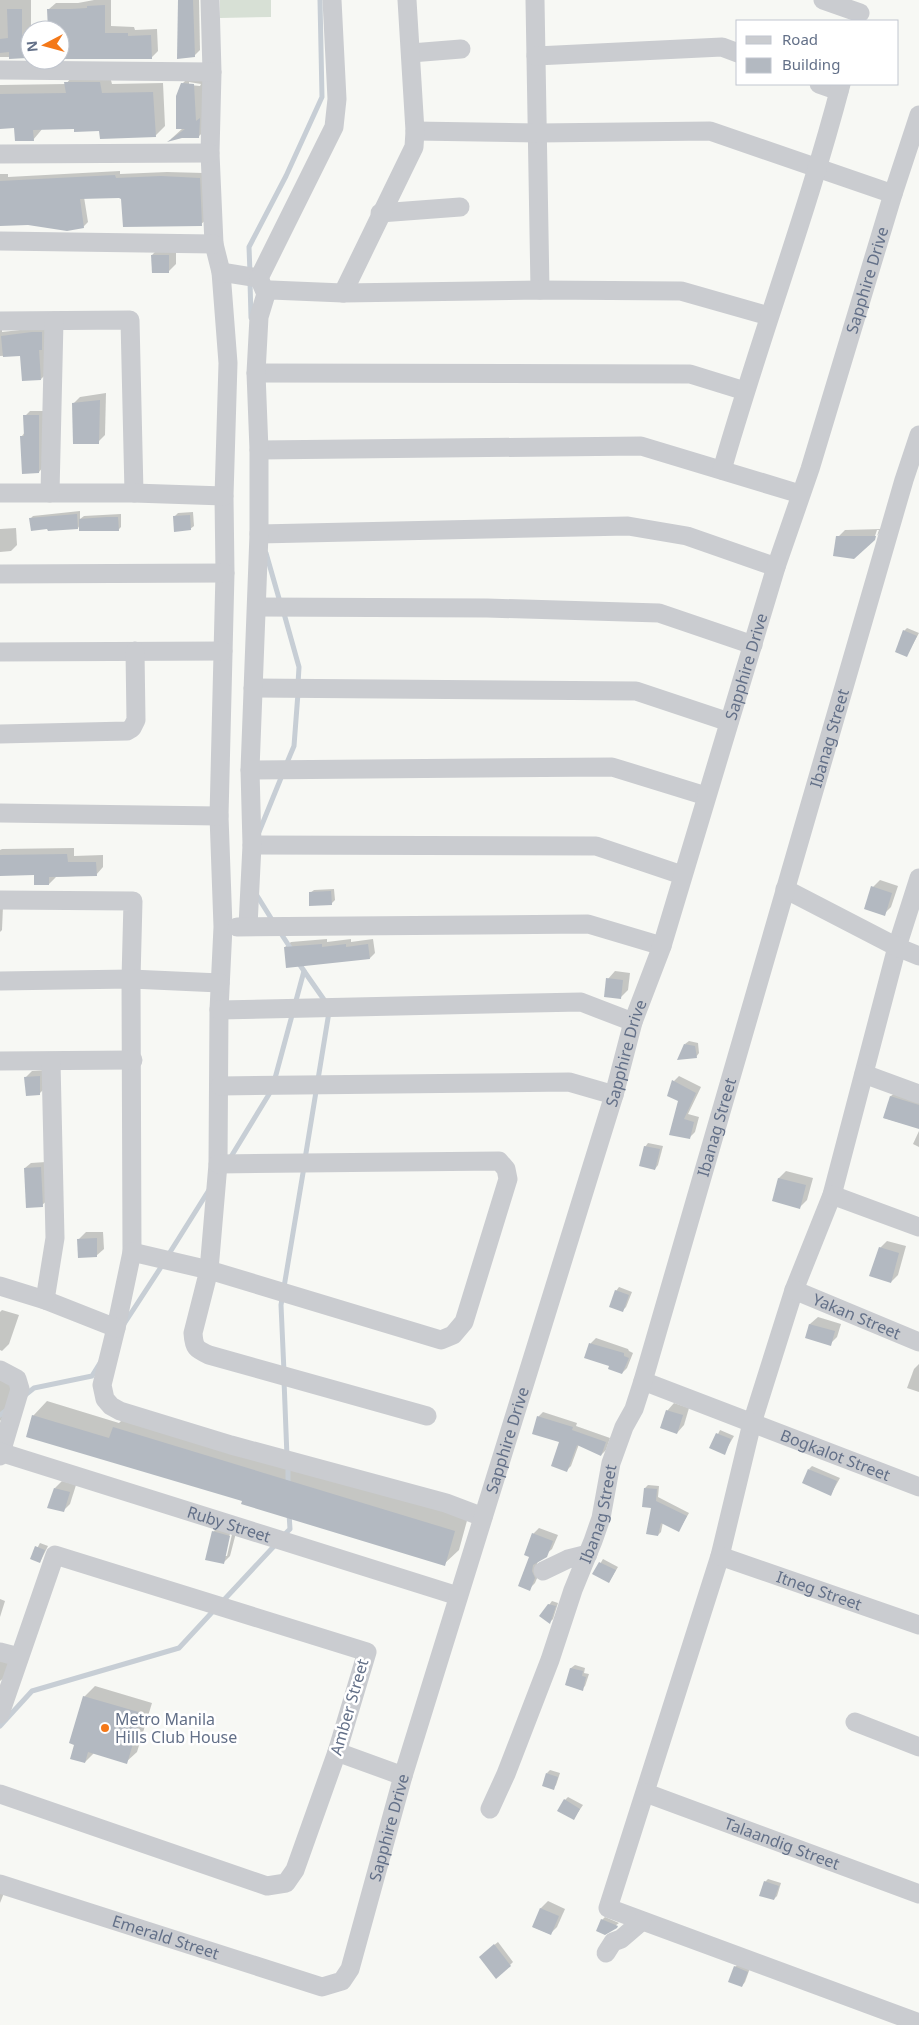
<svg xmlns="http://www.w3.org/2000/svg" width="919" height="2025" font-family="'Noto Sans',sans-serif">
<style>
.green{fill:#d7e0d5}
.shadow{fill:#0003;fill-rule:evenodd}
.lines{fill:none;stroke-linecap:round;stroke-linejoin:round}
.stream{stroke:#c7ced5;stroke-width:5}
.building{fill:#b3b9c1}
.minor{stroke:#caccd0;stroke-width:19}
.poi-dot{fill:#f47818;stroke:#fff;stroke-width:2}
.labels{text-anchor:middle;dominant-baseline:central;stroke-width:5;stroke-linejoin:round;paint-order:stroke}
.street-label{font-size:16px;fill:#637088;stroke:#fff}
.poi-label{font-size:16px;fill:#637088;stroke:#fff;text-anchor:start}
</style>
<rect width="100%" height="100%" fill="#f7f8f4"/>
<!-- green -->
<path class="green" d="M220 0H271V17L220 18Z"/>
<!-- shadow -->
<g class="shadow">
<path d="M0 0H31V26H34L35 30H30V53L26 57H0Z"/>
<path d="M94 0H111V26L134 27 135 30 157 29 158 51 151 58H60V30H51L49 9 56 3H78Z"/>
<path d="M179 0H199L200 50 194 56Z"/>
<path d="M195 71 207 72 212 124 199 136 171 139 183 128 182 84ZM189 82 201 84 200 86 189 85Z"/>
<path d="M75 73H109L112 84 163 83 165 126 155 136 76 127 43 128 33 140 16 127H0V85L66 84Z"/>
<path d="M120 171V174L167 172 204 173 206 220 201 224 120 197H84L88 222 83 227 28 224 0 225V174H8V177Z"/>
<path d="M159 248 176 249V264L169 271 152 255Z"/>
<path d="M47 327V344L44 347 46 374 41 379 21 355 0 356V329H2V332Z"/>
<path d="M106 393 105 435 98 442 73 404 80 397Z"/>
<path d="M30 411H44L43 467 39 472 22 436 25 432V416Z"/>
<path d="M80 511V519L84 516 121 514V527L118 530 80 525 78 528 30 519 33 516Z"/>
<path d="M193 512 194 526 190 529 174 517 178 513Z"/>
<path d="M16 528 17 545 11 551 0 552V529Z"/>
<path d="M882 529 877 536 879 530H877L874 539 838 537 845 530Z"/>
<path d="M907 628 919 633 907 655 904 631Z"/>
<path d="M74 848V856L103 855V867L96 875 56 877 49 884 35 874H0V850L2 849Z"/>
<path d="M880 880 898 886 891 907 884 914 873 887Z"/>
<path d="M334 889 335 900 331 904 310 893 314 890Z"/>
<path d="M0 906H3L2 930 0 932Z"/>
<path d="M327 939V942L351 939V942L373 939 375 953 370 958 285 947 291 942Z"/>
<path d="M615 971 630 973 628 990 621 997 608 979Z"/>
<path d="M689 1041 698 1043 699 1053 696 1057 685 1044Z"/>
<path d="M47 1070V1086L40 1093 25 1078 32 1071Z"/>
<path d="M679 1076 701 1087 688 1114 699 1117 695 1132 689 1138 670 1134 680 1100 674 1081Z"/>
<path d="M897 1091 919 1099V1128L884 1118 891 1096Z"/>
<path d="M919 1131V1147L913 1144Z"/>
<path d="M648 1143 663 1146 658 1165 655 1169 645 1147Z"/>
<path d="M46 1162 48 1200 42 1205 25 1168 31 1163Z"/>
<path d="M786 1171 813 1178 807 1200 800 1207 773 1200 779 1178Z"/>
<path d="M86 1232H103L104 1249 96 1256 79 1239Z"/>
<path d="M887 1241 906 1246 898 1275 891 1282 880 1248Z"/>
<path d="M619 1287 632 1292 626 1307 623 1310 616 1291Z"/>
<path d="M2 1310 19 1315 9 1344 2 1351 0 1350V1312Z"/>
<path d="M818 1317 841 1324 837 1337 830 1344 807 1337 810 1324Z"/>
<path d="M596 1338 628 1349 629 1351 633 1353 627 1368 622 1373 611 1365 586 1357 591 1343Z"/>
<path d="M919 1364V1392L907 1388 914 1369Z"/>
<path d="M0 1380 13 1386 4 1416 0 1421Z"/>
<path d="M47 1401 119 1423 128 1414 468 1517 459 1550 444 1564 243 1500 33 1416Z"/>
<path d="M674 1403 689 1408 684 1425 677 1433 667 1411Z"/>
<path d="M543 1412 577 1423 576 1426 610 1438 606 1450 601 1455 579 1444 571 1466 567 1470 561 1441 538 1417Z"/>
<path d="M720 1430 734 1436 724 1453 711 1448Z"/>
<path d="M812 1466 840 1478 831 1494 809 1469Z"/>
<path d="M62 1481 76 1485 70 1504 63 1511 55 1488Z"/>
<path d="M648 1485 659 1486 658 1497 689 1513 679 1530 663 1522 661 1532 658 1535 653 1507 645 1488Z"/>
<path d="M220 1525 237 1529 230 1556 223 1563 213 1532ZM231 1530H233L227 1556H224Z"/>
<path d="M539 1528 558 1535 552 1549 538 1561 537 1564 540 1571 535 1583 529 1589 533 1534Z"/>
<path d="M40 1543 48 1546 40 1562 32 1558Z"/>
<path d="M603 1559 618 1567 609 1582 594 1574Z"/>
<path d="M0 1599 5 1601 0 1617Z"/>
<path d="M552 1601 558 1603 553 1619 550 1622 549 1605Z"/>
<path d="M0 1654 11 1658 5 1677 0 1681Z"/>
<path d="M575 1665 585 1668 584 1673 589 1674 585 1686 582 1689 566 1685 571 1668Z"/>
<path d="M95 1686 152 1703 137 1752 126 1762 94 1753 85 1762 84 1697Z"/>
<path d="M550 1770 560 1773 556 1785 553 1788 547 1773Z"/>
<path d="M568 1797 583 1805 574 1818 565 1800Z"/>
<path d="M768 1879 781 1883 777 1896 774 1899 765 1882Z"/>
<path d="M0 1884 6 1888 0 1903Z"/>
<path d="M548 1901 565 1909 557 1927 550 1934 533 1927 541 1908Z"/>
<path d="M605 1917 619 1923 605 1933 602 1920Z"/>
<path d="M498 1942 513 1962 510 1965 483 1954Z"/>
<path d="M738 1964 750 1968 745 1982 742 1986 735 1967Z"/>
</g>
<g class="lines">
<!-- stream -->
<g class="stream">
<path d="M250 273 249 247 286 176 322 97 320 0"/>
<path d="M250 281 251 318"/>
<path d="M266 553 280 602"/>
<path d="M283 610 299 667 298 684"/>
<path d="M286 765 294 746 298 693"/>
<path d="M259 832 283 773"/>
<path d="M256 894 274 923"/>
<path d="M280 932 293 952"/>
<path d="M304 971 327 1004"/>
<path d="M274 1082 304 971 298 962"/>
<path d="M305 1159 329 1012"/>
<path d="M229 1160 271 1091"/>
<path d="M167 1257 209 1190"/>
<path d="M124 1324 163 1264"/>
<path d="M284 1372 281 1305 304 1167"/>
<path d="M284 1380 287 1457"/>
<path d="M24 1396 34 1388 92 1376 100 1363"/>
<path d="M0 1415 8 1409"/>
<path d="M288 1465V1487"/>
<path d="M283 1536 290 1529 289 1513"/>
<path d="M222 1602 277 1543"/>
<path d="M0 1726 32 1691 179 1648 216 1608"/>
</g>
</g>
<!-- building -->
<g class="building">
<path d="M178 0H193L195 57 177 59Z"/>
<path d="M105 5V33H128V36L151 35 152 59H60V29L48 30 47 9H71L87 8V6Z"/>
<path d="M7 9H22V35H25L27 58 9 59V52L0 53V39L8 38Z"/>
<path d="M64 82H100L102 93 153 92 156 137 100 139 99 131 74 132V129L33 130 34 141H15L14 128 0 129V94L66 93Z"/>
<path d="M181 83 194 84 196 121 200 118 199 138H182L167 142 185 129H176V96Z"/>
<path d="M115 175 116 178 161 176 200 178 202 226 123 227 121 199 119 198 80 199 84 228 67 231 28 225 0 226V181Z"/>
<path d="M151 255H169V273H152Z"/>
<path d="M32 332H42V350H39L41 380 22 381 20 356 3 357 1 336Z"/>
<path d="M100 400 99 444H73L72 403Z"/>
<path d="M23 415H39V473L22 474 20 436H24Z"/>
<path d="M77 514 78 529 48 531 47 529 31 531 29 518Z"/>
<path d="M190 515 191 530 174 532 173 516Z"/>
<path d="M107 517H118L119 531H79V519Z"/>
<path d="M836 536H876L875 540 854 559 833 556Z"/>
<path d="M903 630 917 636 907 657 895 652Z"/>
<path d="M67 854 68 862H96L97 876 49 877V885H34V875L0 876V855Z"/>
<path d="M871 886 892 893 885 916 864 909Z"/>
<path d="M331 891 332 905 309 906V892Z"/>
<path d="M322 944V947L346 944V947L368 944 370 959 286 968 284 947Z"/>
<path d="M606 978 623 980 621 999 604 997Z"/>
<path d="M684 1044 695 1046 697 1058 677 1060Z"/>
<path d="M40 1076V1095L26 1096 24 1077Z"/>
<path d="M672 1080 696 1093 684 1119 694 1122 690 1139 669 1135 678 1101 667 1096Z"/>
<path d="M890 1096 919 1105V1129L883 1118Z"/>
<path d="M644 1146 660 1149 655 1170 639 1166Z"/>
<path d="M41 1167 43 1207 26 1208 24 1168Z"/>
<path d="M778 1178 806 1185 800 1209 772 1201Z"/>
<path d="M97 1238V1257L78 1258 77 1239Z"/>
<path d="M879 1247 899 1253 891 1283 869 1276Z"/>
<path d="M615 1290 629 1295 623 1312 609 1307Z"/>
<path d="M809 1324 835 1331 831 1346 805 1338Z"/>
<path d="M589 1343 624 1353V1356L629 1358 622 1374 608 1369 609 1366 584 1358Z"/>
<path d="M666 1410 683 1415 677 1434 660 1428Z"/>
<path d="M32 1415 109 1438 113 1427 455 1531 445 1566 241 1504 242 1501 26 1437Z"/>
<path d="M537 1416 573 1427 572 1430 606 1442 601 1456 577 1445 567 1472 551 1466 559 1442 532 1434Z"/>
<path d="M716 1433 731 1439 725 1455 709 1448Z"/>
<path d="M808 1469 837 1481 831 1496 802 1483Z"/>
<path d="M54 1488 70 1492 64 1512 47 1508Z"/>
<path d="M644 1488 657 1489 656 1501 687 1516 679 1532 661 1523 658 1536 646 1534 651 1508 642 1507Z"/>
<path d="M212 1531 230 1536 224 1564 205 1560Z"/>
<path d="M532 1533 553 1541 547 1557 533 1565 532 1571 535 1578 530 1591 518 1586 529 1557 524 1555Z"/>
<path d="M35 1546 45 1550 40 1563 30 1559Z"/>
<path d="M599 1562 616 1570 609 1583 592 1574Z"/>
<path d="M548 1604 556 1606 550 1624 539 1616Z"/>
<path d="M570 1668 583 1671 582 1676 586 1677 583 1691 565 1685Z"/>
<path d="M83 1696 142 1713 127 1764 88 1752 85 1763 70 1759 74 1745 69 1743Z"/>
<path d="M546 1773 558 1777 554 1790 542 1786Z"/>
<path d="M564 1799 580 1809 574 1820 557 1811Z"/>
<path d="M764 1881 779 1886 774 1900 759 1896Z"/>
<path d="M540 1908 559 1916 551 1935 532 1927Z"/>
<path d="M601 1919 618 1926 617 1928 605 1935 596 1931Z"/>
<path d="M494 1944 511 1966 496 1979 479 1957Z"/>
<path d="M734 1966 748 1972 742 1987 728 1982Z"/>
</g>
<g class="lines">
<!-- minor -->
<g class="minor">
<path d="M210 0 212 72 210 153 214 244 221 272 228 363 224 496 225 573 219 816 223 927 219 1010 218 1164 209 1270 193 1333C194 1348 196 1349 209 1355L427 1416"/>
<path d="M535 0 540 290"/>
<path d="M823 0 860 13"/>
<path d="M411 53 461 49"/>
<path d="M536 56 722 47 738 53"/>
<path d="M0 70 212 72"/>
<path d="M819 84 839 91"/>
<path d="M415 131 538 133 710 131 893 194"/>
<path d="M0 154 210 153"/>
<path d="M380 213 460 207"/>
<path d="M0 241 214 244"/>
<path d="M221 272 259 278 334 127 337 99 332 0"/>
<path d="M343 293 414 147 415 131 407 0"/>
<path d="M266 294 271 290 343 293 540 290 681 291 769 316"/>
<path d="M0 321 130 320 134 493"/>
<path d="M256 373 690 374 745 391"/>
<path d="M259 450 641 446 800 494"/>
<path d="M722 470C759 340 807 214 841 84"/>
<path d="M0 493H134L224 496"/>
<path d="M50 493 54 321"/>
<path d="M259 534 628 526 687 536 776 567"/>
<path d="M0 574 225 573"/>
<path d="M257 607 487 608 659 613 753 645"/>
<path d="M0 652 223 651"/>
<path d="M253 688 636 691 729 722"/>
<path d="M0 734 127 731 132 728 136 720 135 651"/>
<path d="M250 770 612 767 706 796"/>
<path d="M0 813 219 816"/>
<path d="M252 845 596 846 682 875"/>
<path d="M919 878 897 947 832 1195 794 1290 752 1423 720 1556 608 1908 919 2023"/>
<path d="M785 889 897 947 919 956"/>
<path d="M0 900 133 901 131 979 132 1252 116 1328 102 1385 105 1399 111 1406 120 1411 231 1445 446 1503 483 1517"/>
<path d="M248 926 252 845 250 770 259 534V450L256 373 259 317 266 294 259 278"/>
<path d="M237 927 588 924 662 946"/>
<path d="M0 981 131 979 220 983"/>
<path d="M219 1010 581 1002 633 1022"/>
<path d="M0 1061 133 1060"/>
<path d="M864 1074 919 1094"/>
<path d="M220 1086 569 1082 614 1095"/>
<path d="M832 1195 919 1227"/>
<path d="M132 1252 209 1270 441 1340 453 1335 464 1322 508 1179 506 1169 499 1161 218 1164"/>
<path d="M0 1286 45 1300 116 1328"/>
<path id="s1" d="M794 1290 919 1342"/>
<path d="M45 1300 55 1238 51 1062"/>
<path d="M0 1370 17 1379 20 1389 0 1456"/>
<path id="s2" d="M643 1381 919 1487"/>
<path id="s3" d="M0 1452 458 1596"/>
<path id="s4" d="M720 1556 919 1625"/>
<path d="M543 1571 568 1559 588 1554"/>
<path d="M0 1652 19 1657"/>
<path d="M0 1714 55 1555 367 1652 337 1752 295 1870 286 1883 267 1886 0 1794"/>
<path d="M855 1722 919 1747"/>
<path d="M337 1752 403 1776"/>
<path id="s5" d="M646 1793 919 1894"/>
<path id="s6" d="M490 1809 506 1774 550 1660 573 1590 593 1541 601 1518 611 1463 624 1427 634 1409 643 1381 904 480 919 435"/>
<path id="s7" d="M0 1884 322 1987 342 1981 350 1969 403 1776 614 1095 633 1022 662 946 776 567 810 469 893 194 919 115"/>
<path d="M606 1953 613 1942 621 1939 642 1921"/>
</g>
</g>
<!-- markers -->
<circle class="poi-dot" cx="105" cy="1728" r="5"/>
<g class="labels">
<!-- street labels -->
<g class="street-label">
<text stroke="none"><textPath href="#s7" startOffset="2140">Sapphire Drive</textPath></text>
<text stroke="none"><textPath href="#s7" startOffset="1735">Sapphire Drive</textPath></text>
<text stroke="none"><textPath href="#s6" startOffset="1125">Ibanag Street</textPath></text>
<text stroke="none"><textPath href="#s7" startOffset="1330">Sapphire Drive</textPath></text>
<text stroke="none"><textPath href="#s6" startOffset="720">Ibanag Street</textPath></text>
<text stroke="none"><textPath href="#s1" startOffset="68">Yakan Street</textPath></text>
<text stroke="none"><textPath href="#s7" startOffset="925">Sapphire Drive</textPath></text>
<text stroke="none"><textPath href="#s2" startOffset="206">Bogkalot Street</textPath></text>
<text stroke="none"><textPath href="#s6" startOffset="315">Ibanag Street</textPath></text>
<text stroke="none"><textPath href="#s3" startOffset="240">Ruby Street</textPath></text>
<text stroke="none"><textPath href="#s4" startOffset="105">Itneg Street</textPath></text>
<text transform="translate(349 1707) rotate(-74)">Amber Street</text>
<text stroke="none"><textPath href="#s7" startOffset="520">Sapphire Drive</textPath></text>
<text stroke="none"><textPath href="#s5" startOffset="145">Talaandig Street</textPath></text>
<text stroke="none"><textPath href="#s7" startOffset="174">Emerald Street</textPath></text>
</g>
<!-- poi labels -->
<g class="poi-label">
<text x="115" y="1719">Metro Manila<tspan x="115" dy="18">Hills Club House</tspan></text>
</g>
</g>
<!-- legend -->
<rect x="736" y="20" width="162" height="65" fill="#ffffff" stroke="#c1c6cf"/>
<rect x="746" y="36" width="25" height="8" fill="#caccd0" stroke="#c1c6cf"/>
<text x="782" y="45" font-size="15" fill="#637088">Road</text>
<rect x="746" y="58" width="25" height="15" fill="#b3b9c1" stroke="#c1c6cf"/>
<text x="782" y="70" font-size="15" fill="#637088">Building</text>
<!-- north arrow -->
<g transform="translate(45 45) rotate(264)"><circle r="24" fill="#ffffff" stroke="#c1c6cf"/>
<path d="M0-4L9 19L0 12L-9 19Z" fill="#f47818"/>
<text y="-8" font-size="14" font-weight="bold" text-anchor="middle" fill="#637088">N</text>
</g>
</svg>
